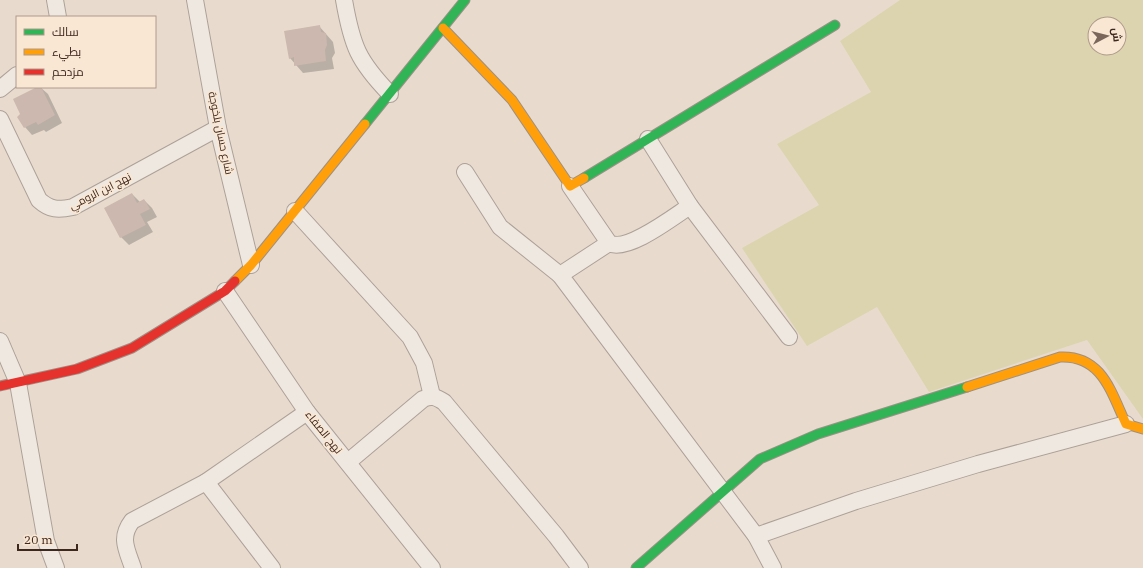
<svg xmlns="http://www.w3.org/2000/svg" width="1143" height="568" font-family="'IBM Plex Serif',Cairo,serif">
<style>
.green{fill:#dcd4af;fill-rule:evenodd}
.shadow{fill:#0003}
.building{fill:#ccb8ae}
.lines{fill:none;stroke-linecap:round;stroke-linejoin:round}
.street-casing{stroke:#ada197;stroke-width:18}
.fast-casing{stroke:#9d9087;stroke-width:11}
.slow-casing{stroke:#9d9087;stroke-width:11}
.jam-casing{stroke:#9d9087;stroke-width:11}
.street{stroke:#efe8e1;stroke-width:16}
.fast{stroke:#30b455;stroke-width:9}
.slow{stroke:#ff9f0a;stroke-width:9}
.jam{stroke:#e5322d;stroke-width:9}
.labels{text-anchor:middle;dominant-baseline:central;stroke-width:3.5;stroke-linejoin:round;paint-order:stroke}
.street-label{font-size:11px;fill:#3e271d;stroke:#f9e7d4}
</style>
<rect width="100%" height="100%" fill="#e8dbce"/>
<!-- green -->
<path class="green" d="M900 0H1143V419L1087 340 929 392 877 307 807 346 742 248 819 205 777 144 871 92 840 41ZM1095 24H1119V48H1095Z"/>
<!-- shadow -->
<g class="shadow">
<path d="M319 26 333 42 335 53 332 58 334 69 303 73 290 58Z"/>
<path d="M40 87 48 94 62 123 46 132 44 130 32 135 25 127Z"/>
<path d="M132 194 140 202 144 200 152 208 157 217 147 222 153 232 129 245 121 237Z"/>
</g>
<!-- building -->
<g class="building">
<path d="M320 25 321 32 326 33 327 45 325 50 326 61 294 66V57L289 59 284 31Z"/>
<path d="M37 87H41L55 115 38 125 36 122 24 128 17 117 20 114 13 99Z"/>
<path d="M132 193 137 203 144 199 150 209 140 214 146 225 120 238 104 208Z"/>
</g>
<g class="lines">
<!-- street casing -->
<g class="street-casing">
<g id="street">
<path d="M55 0 58 17"/>
<path d="M195 0 218 128 251 265"/>
<path d="M344 0C352 46 358 61 390 94"/>
<path d="M0 89 17 75"/>
<path d="M0 119 39 200C50 210 58 210 73 207L218 128"/>
<path d="M648 139 690 206 789 337"/>
<path d="M465 172 500 227 560 275"/>
<path d="M570 186 609 243C627 253 673 217 690 206"/>
<path d="M295 211 410 337 424 363 432 396"/>
<path d="M609 243 560 275 756 536 773 568"/>
<path d="M225 291 307 412 432 568"/>
<path d="M0 341 18 383 46 541 56 568"/>
<path d="M348 462 423 399C432 395 436 397 444 402L556 536 580 568"/>
<path d="M206 482 272 568"/>
<path d="M756 536 856 501 978 464 1126 424"/>
<path d="M133 568C127 550 119 538 132 521L206 482 307 412"/>
</g>
</g>
<!-- fast casing -->
<g class="fast-casing">
<g id="fast">
<path d="M365 124 465 0"/>
<path d="M584 178 835 25"/>
<path d="M636 568 760 459 818 434 967 387"/>
</g>
</g>
<!-- slow casing -->
<g class="slow-casing">
<g id="slow">
<path d="M443 28 512 100 570 186 584 178"/>
<path d="M235 281 251 265 365 124"/>
<path d="M967 387 1060 357C1102 355 1111 392 1126 424L1143 429"/>
</g>
</g>
<!-- jam casing -->
<g class="jam-casing">
<path id="jam" d="M0 386 77 369 132 348 225 291 235 281"/>
</g>
<!-- street -->
<use href="#street" class="street"/>
<!-- fast -->
<use href="#fast" class="fast"/>
<!-- slow -->
<use href="#slow" class="slow"/>
<!-- jam -->
<use href="#jam" class="jam"/>
</g>
<g class="labels">
<!-- street labels -->
<g class="street-label">
<text transform="translate(221 133) rotate(78)">شارع حسان بلخوجة</text>
<text transform="translate(100 191) rotate(-27)">نهج ابن الرومي</text>
<text transform="translate(324 432) rotate(51)">نهج الصفاء</text>
</g>
</g>
<!-- legend -->
<rect x="16" y="16" width="140" height="72" fill="#f9e7d4" stroke="#ae9a8b"/>
<rect x="24" y="29" width="20" height="6" fill="#30b455" stroke="#ae9a8b"/>
<text x="52" y="36" font-size="12" fill="#3e271d">سالك</text>
<rect x="24" y="49" width="20" height="6" fill="#ff9f0a" stroke="#ae9a8b"/>
<text x="52" y="56" font-size="12" fill="#3e271d">بطيء</text>
<rect x="24" y="69" width="20" height="6" fill="#e5322d" stroke="#ae9a8b"/>
<text x="52" y="76" font-size="12" fill="#3e271d">مزدحم</text>
<!-- north arrow -->
<g transform="translate(1107 36) rotate(83)"><circle r="19" fill="#f9e7d4" stroke="#ae9a8b"/>
<path d="M0-3L7 15L0 10L-7 15Z" fill="#7a665b"/>
<text y="-6" font-size="11" font-weight="bold" text-anchor="middle" fill="#3e271d">ش</text>
</g>
<!-- scale -->
<path d="M18 544v6h59v-6" fill="none" stroke="#3e271d" stroke-width="2"/>
<text x="24" y="544" font-size="12" fill="#3e271d" stroke="#f9e7d4" stroke-width="3" paint-order="stroke">20 m</text>
</svg>
